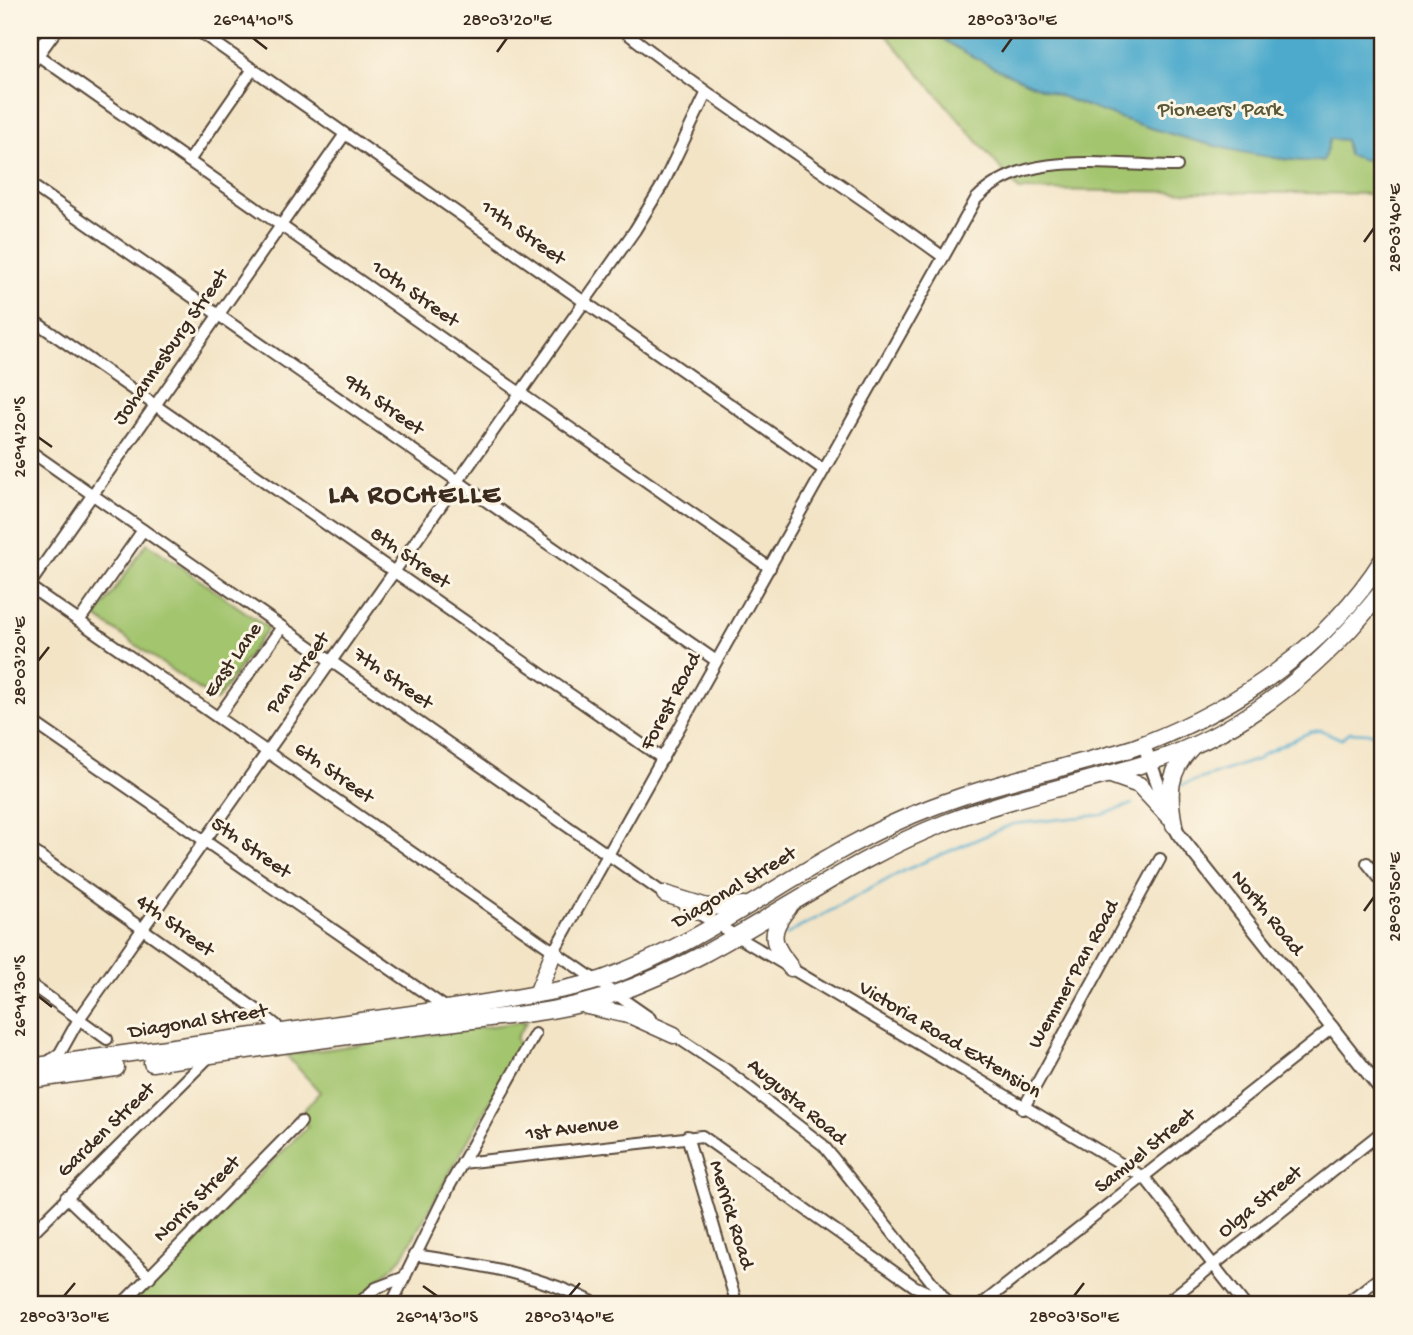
<svg xmlns="http://www.w3.org/2000/svg" width="1413" height="1335" font-family="'Gochi Hand',sans-serif">
<style>
.green{fill:#a3c56e;stroke:#6f7846;stroke-width:2}
.water{fill:#4eaacc;stroke:#446a75;stroke-width:2}
.lines{fill:none;stroke-linecap:round;stroke-linejoin:round}
.stream{stroke:#4eaacc;stroke-width:2.5}
.minor-casing{stroke:#574637;stroke-width:14}
.tertiary-casing{stroke:#574637;stroke-width:16}
.secondary-casing{stroke:#574637;stroke-width:18}
.primary-casing{stroke:#574637;stroke-width:19}
.minor{stroke:#fff;stroke-width:10}
.tertiary{stroke:#fff;stroke-width:12}
.secondary{stroke:#fff;stroke-width:14}
.primary{stroke:#fff;stroke-width:16}
.ticks{fill:none;stroke:#3b2a1e;stroke-width:2.5}
.labels{text-anchor:middle;dominant-baseline:central;stroke-width:6;stroke-linejoin:round;paint-order:stroke}
.park-label{font-size:21px;fill:#5a5836;stroke:#fcf5e5}
.street-label{font-size:21px;fill:#3b2a1e;stroke:#fcf5e5}
.district-label{font-size:28px;font-weight:bold;letter-spacing:2px;fill:#3b2a1e;stroke:#fcf5e5}
.neatline{fill:none;stroke:#3b2a1e;stroke-width:2.5}
.ticks-label{font-size:18px;text-anchor:middle;fill:#3b2a1e}
</style>
<rect width="100%" height="100%" fill="#fcf5e5"/>
<filter id="ink" filterUnits="userSpaceOnUse"><feTurbulence type="fractalNoise" baseFrequency=".0143" numOctaves="2"/><feDisplacementMap in="SourceGraphic" scale="14" xChannelSelector="R" yChannelSelector="G"/><feConvolveMatrix kernelMatrix="1 2 1 2 8 2 1 2 1" color-interpolation-filters="sRGB"/></filter>
<filter id="wash" filterUnits="userSpaceOnUse"><feTurbulence type="fractalNoise" baseFrequency=".00686" numOctaves="4" result="noise"/><feDisplacementMap in="SourceGraphic" scale="28" xChannelSelector="R" yChannelSelector="G"/><feGaussianBlur stdDeviation="1.57" result="paint"/><feColorMatrix in="noise" values="0 0 0 0 0 0 0 0 0 0 0 0 0 0 0 0 0 1.4 0 .05"/><feComposite in="paint" operator="in"/></filter>
<g filter="url(#wash)">
<rect width="100%" height="100%" fill="#f3e4c6"/>
<!-- green -->
<g class="green">
<path d="M882 30H1383V194L1019 190Z"/>
<path d="M147 543 268 628 216 701 96 617Z"/>
<path d="M527 1021 516 1038 520 1048 402 1258 354 1305H131L308 1126 299 1115 320 1092 286 1055Z"/>
</g>
<!-- water -->
<path class="water" d="M930 30H1383V165L1348 155 1345 140 1330 139 1323 161C1234 166 1001 85 930 30Z"/>
<g class="lines">
<!-- stream -->
<g class="stream">
<path d="M1182 785 1259 759 1263 754 1310 732 1321 730 1341 739 1350 732 1383 734"/>
<path d="M786 935 903 871 1013 824 1102 815 1132 804"/>
</g>
</g>
</g>
<g filter="url(#ink)">
<g class="lines">
<!-- minor casing -->
<g class="minor-casing">
<g id="minor">
<path d="M197 30 824 470"/>
<path d="M623 30C726 110 837 179 942 256"/>
<path d="M36 54 770 568"/>
<path d="M189 161 253 69"/>
<path d="M30 184 715 660"/>
<path d="M30 318 663 759"/>
<path d="M30 451 670 898"/>
<path d="M30 584 345 134"/>
<path d="M30 587 650 1018"/>
<path d="M79 621 143 530"/>
<path d="M218 717 282 627"/>
<path d="M30 720 448 1009"/>
<path d="M30 849 257 1010 276 1025 283 1036"/>
<path d="M1367 863 1383 883"/>
<path d="M684 905 1145 1178 1245 1305"/>
<path d="M554 951 976 199C1025 148 1111 166 1177 166"/>
<path d="M30 984 107 1039"/>
<path d="M669 1032 725 1069 823 1145 950 1305"/>
<path d="M48 1062 60 1053 79 1019 635 230 663 184 706 94"/>
<path d="M1023 1109 1160 859"/>
<path d="M687 1136 737 1305"/>
<path d="M462 1163 702 1136 914 1286 947 1301"/>
<path d="M66 1197 150 1277"/>
<path d="M30 1235 211 1055"/>
<path d="M414 1255C479 1264 541 1275 599 1305"/>
<path d="M121 1305 301 1122"/>
<path d="M357 1305 376 1288 405 1277"/>
<path d="M391 1305 450 1185 535 1034"/>
<path d="M981 1305 1333 1027"/>
<path d="M1163 1305 1383 1131"/>
<path d="M1344 1305 1383 1275"/>
</g>
</g>
<!-- tertiary casing -->
<g class="tertiary-casing">
<path id="tertiary" d="M1144 745 1170 818 1180 836 1383 1092"/>
</g>
<!-- secondary casing -->
<g class="secondary-casing">
<path id="secondary" d="M30 63 54 30"/>
</g>
<!-- primary casing -->
<g class="primary-casing">
<g id="primary">
<path d="M1108 774 1139 785 1170 818"/>
<path d="M1174 825C1168 794 1168 772 1191 748"/>
<path d="M665 894 707 907 744 905"/>
<path d="M789 907C767 933 772 944 791 968"/>
<path d="M537 994 554 951"/>
<path d="M587 1006 632 1016 674 1035"/>
<path d="M152 1063C251 1050 349 1035 447 1023 503 1016 561 1013 614 994 732 953 828 868 945 823 1016 795 1093 782 1165 757 1252 726 1327 662 1383 590"/>
<path d="M30 1067C138 1053 246 1036 354 1022 413 1014 472 1006 531 995 555 991 580 987 603 979 721 937 815 851 932 807 981 788 1031 776 1082 762 1103 756 1126 752 1146 743 1240 706 1328 646 1383 559"/>
<path d="M30 1080 116 1068"/>
</g>
</g>
<!-- minor -->
<use href="#minor" class="minor"/>
<!-- tertiary -->
<use href="#tertiary" class="tertiary"/>
<!-- secondary -->
<use href="#secondary" class="secondary"/>
<!-- primary -->
<use href="#primary" class="primary"/>
</g>
</g>
<!-- ticks -->
<path class="ticks" d="M253 38 267 49M497 52 507 38M1002 52 1012 38M1364 242 1374 228M38 437 52 447M38 661 49 647M1364 911 1374 897M38 996 52 1007M423 1286 437 1296M64 1296 75 1283M569 1296 580 1283M1074 1296 1084 1283"/>
<g class="labels">
<!-- park labels -->
<g class="park-label">
<text x="1220" y="111">Pioneers' Park</text>
</g>
<!-- street labels -->
<g class="street-label">
<text transform="translate(522 234) rotate(35)">11th Street</text>
<text transform="translate(414 295) rotate(35)">10th Street</text>
<text transform="translate(172 348) rotate(-55)">Johannesburg Street</text>
<text transform="translate(383 406) rotate(35)">9th Street</text>
<text transform="translate(409 559) rotate(35)">8th Street</text>
<text transform="translate(234 661) rotate(-55)">East Lane</text>
<text transform="translate(299 674) rotate(-55)">Pan Street</text>
<text transform="translate(392 680) rotate(35)">7th Street</text>
<text transform="translate(672 702) rotate(-62)">Forest Road</text>
<text transform="translate(333 774) rotate(35)">6th Street</text>
<text transform="translate(250 849) rotate(35)">5th Street</text>
<text transform="translate(735 889) rotate(-31)">Diagonal Street</text>
<text transform="translate(1266 914) rotate(51)">North Road</text>
<text transform="translate(174 927) rotate(36)">4th Street</text>
<text transform="translate(1075 975) rotate(-61)">Wemmer Pan Road</text>
<text transform="translate(198 1023) rotate(-9)">Diagonal Street</text>
<text transform="translate(949 1041) rotate(31)">Victoria Road Extension</text>
<text transform="translate(796 1103) rotate(40)">Augusta Road</text>
<text transform="translate(572 1130) rotate(-7)">1st Avenue</text>
<text transform="translate(107 1131) rotate(-44)">Garden Street</text>
<text transform="translate(1146 1152) rotate(-39)">Samuel Street</text>
<text transform="translate(198 1200) rotate(-45)">Norris Street</text>
<text transform="translate(1261 1203) rotate(-39)">Olga Street</text>
<text transform="translate(730 1215) rotate(73)">Merrick Road</text>
</g>
<!-- district labels -->
<g class="district-label">
<text x="415" y="496">LA ROCHELLE</text>
</g>
</g>
<!-- margin -->
<rect width="1413" height="1335" fill="none" stroke="#fcf5e5" stroke-width="77"/>
<rect x="38" y="38" width="1336" height="1258" class="neatline"/>
<g class="ticks-label">
<text x="253" y="25">26°14'10"S</text>
<text x="507" y="25">28°03'20"E</text>
<text x="1012" y="25">28°03'30"E</text>
<text transform="translate(1394 228) rotate(-90)" y="6">28°03'40"E</text>
<text transform="translate(19 437) rotate(-90)" y="6">26°14'20"S</text>
<text transform="translate(19 661) rotate(-90)" y="6">28°03'20"E</text>
<text transform="translate(1394 897) rotate(-90)" y="6">28°03'50"E</text>
<text transform="translate(19 996) rotate(-90)" y="6">26°14'30"S</text>
<text x="64" y="1322">28°03'30"E</text>
<text x="437" y="1322">26°14'30"S</text>
<text x="569" y="1322">28°03'40"E</text>
<text x="1074" y="1322">28°03'50"E</text>
</g>
</svg>
